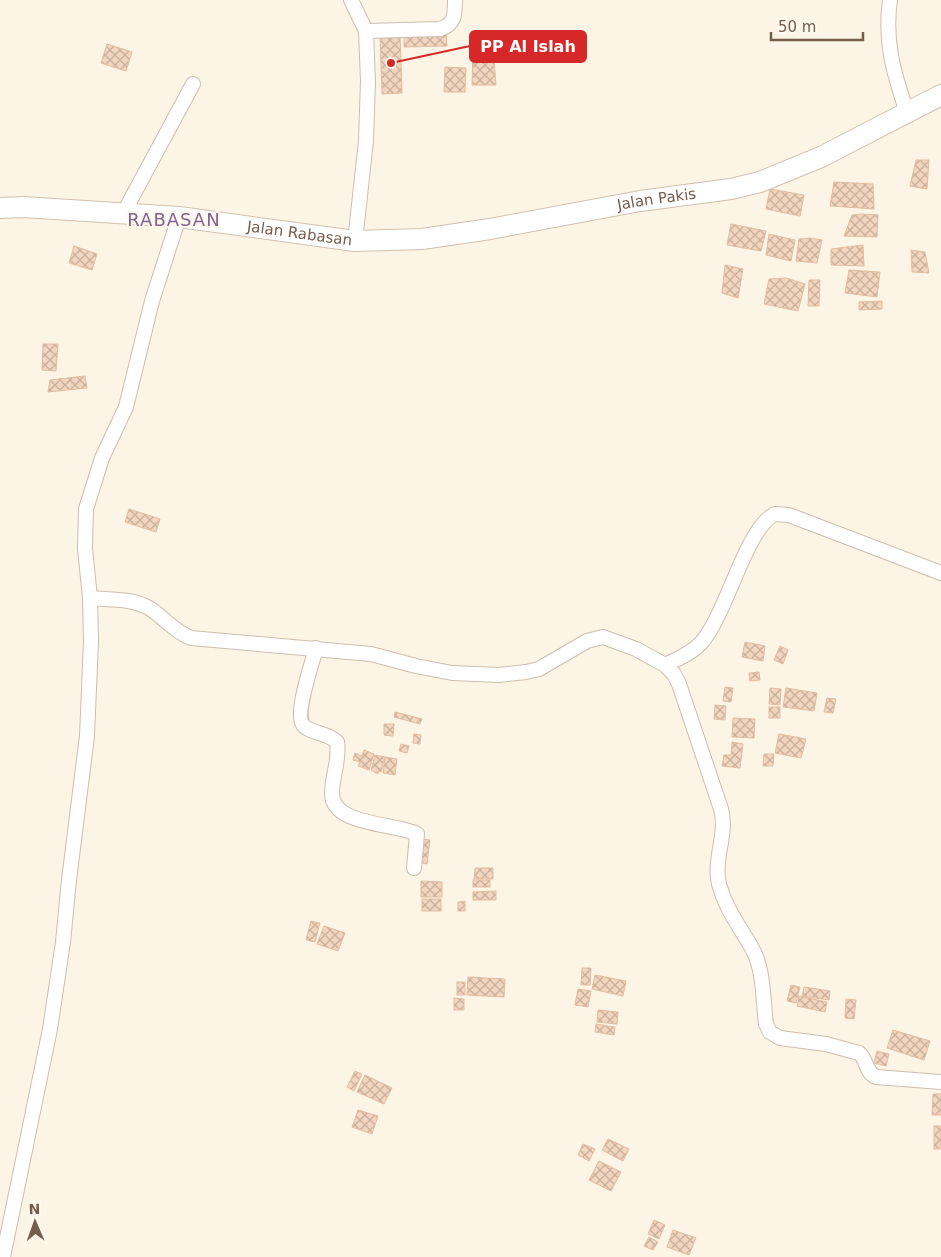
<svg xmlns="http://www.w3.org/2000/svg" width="941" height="1257" font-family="'DejaVu Sans',sans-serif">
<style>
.building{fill:url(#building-cross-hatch);stroke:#e4bc9f}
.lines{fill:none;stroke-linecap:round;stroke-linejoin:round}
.street-casing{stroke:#cebdad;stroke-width:16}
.secondary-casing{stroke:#d3bfad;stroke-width:22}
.street{stroke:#fff;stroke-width:14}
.secondary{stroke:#fff;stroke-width:20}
.labels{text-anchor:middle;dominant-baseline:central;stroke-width:4;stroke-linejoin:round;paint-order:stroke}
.street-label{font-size:15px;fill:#765c4b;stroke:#fff8ed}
.quarter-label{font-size:18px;letter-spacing:1px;fill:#846392;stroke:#fff8ed}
.leader{fill:none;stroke:#d62828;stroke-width:2}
.callout-dot{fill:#d62828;stroke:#fff8ed;stroke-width:2}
.callout{fill:#d62828;stroke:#d62828;stroke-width:2}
.callout-label{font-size:16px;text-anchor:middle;font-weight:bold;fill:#fff}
</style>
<defs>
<pattern id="building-cross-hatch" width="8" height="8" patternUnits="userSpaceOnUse" patternTransform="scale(1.25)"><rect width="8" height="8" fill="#f1d5be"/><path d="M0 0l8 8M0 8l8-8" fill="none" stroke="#c8b09c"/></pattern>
</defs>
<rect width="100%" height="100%" fill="#fcf5e6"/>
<!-- building -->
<g class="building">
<path d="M400 32 402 93 382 94 380 33Z"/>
<path d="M446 32 447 46 404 47V34Z"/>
<path d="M107 44 132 52 126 71 101 63Z"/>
<path d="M473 48H493L496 85H472Z"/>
<path d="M445 67 466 68 465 92H444Z"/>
<path d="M916 160H929L927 189 910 186Z"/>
<path d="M834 182 873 184 874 209 830 206Z"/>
<path d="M770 189 804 195 800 216 766 209Z"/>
<path d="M862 214 878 215 877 237 844 236 852 215Z"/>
<path d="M731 224 766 231 761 251 727 245Z"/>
<path d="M769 234 795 240 791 261 766 255Z"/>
<path d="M810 238 822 240 817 263 796 261 799 239Z"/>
<path d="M863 245 864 266 831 265V249Z"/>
<path d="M74 246 97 254 92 270 69 263Z"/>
<path d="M911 250 925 252 929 273 912 272Z"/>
<path d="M725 265 743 269 738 298 722 293Z"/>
<path d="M849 270 880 272 877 297 845 293Z"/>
<path d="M786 278 805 284 798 311 764 304 769 279Z"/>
<path d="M809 280H820L819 306H808Z"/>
<path d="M882 301V309L859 310V302Z"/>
<path d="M43 344H58L56 371 42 370Z"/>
<path d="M85 376 87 388 48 392 50 380Z"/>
<path d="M129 509 160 519 156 532 125 522Z"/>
<path d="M745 642 765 646 763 661 742 657Z"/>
<path d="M780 646 788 650 783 664 774 660Z"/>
<path d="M759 672 760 680 750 681 749 673Z"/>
<path d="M725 687 733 688 731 702 723 701Z"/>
<path d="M770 688 781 689 780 705 769 704Z"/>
<path d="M786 688 817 693 814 711 783 707Z"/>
<path d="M827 698 836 699 833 713 824 712Z"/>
<path d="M715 705 726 706 725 720 714 719Z"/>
<rect x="769" y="707" width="11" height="11"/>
<path d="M395 712 422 719 420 724 394 717Z"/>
<path d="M733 718 755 719 754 738 732 737Z"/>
<path d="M384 724H394L393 736 384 735Z"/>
<path d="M414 734 421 735 420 744 413 743Z"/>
<path d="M779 734 806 739 801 758 775 753Z"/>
<path d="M732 742 743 744 740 768 722 766 724 755H731Z"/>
<path d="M401 744 409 746 407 753 399 751Z"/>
<path d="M364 750 374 754 369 770 358 766 360 762 353 760 355 753 362 756Z"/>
<path d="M764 754H774L773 766H763Z"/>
<path d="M375 755 385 757 381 772 378 771V774L371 770Z"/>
<path d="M385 757 397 759 395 775 383 773Z"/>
<path d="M422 839 430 840 427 864 418 862Z"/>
<path d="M475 868H493V879H474Z"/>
<rect x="473" y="880" width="17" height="7"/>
<path d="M421 881 442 882V897H421Z"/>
<path d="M496 891V900H473V892Z"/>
<rect x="422" y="899" width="19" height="12"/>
<path d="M465 901V911H458V902Z"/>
<path d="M311 921 320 923 315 942 306 940Z"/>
<path d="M324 926 345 933 338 951 317 944Z"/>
<path d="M582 968H591L590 985H581Z"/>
<path d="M595 975 626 981 623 996 592 989Z"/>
<path d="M468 977 505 979 504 997 467 995Z"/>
<rect x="457" y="982" width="8" height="13"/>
<path d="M791 985 800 987 796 1003 787 1001Z"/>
<path d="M804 987 830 991 829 1000 802 996Z"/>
<path d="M578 989 591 991 588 1007 575 1005Z"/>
<path d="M799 996 827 1002 825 1012 797 1006Z"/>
<path d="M454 998 464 999V1010H454Z"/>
<path d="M846 999 856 1000 854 1019 845 1018Z"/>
<path d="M598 1010 618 1012 617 1024 597 1022Z"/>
<path d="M596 1024 615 1027 614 1035 595 1032Z"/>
<path d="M893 1030 930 1041 924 1060 887 1048Z"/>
<path d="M877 1051 889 1054 886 1066 874 1063Z"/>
<path d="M355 1071 362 1074 354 1091 347 1087Z"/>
<path d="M365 1075 392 1088 384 1104 357 1092Z"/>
<path d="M933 1094H941V1115H932Z"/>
<path d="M358 1110 378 1116 372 1134 352 1127Z"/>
<rect x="934" y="1126" width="7" height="23"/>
<path d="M608 1139 629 1149 623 1161 602 1150Z"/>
<path d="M583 1144 595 1149 589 1161 578 1155Z"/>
<path d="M599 1161 621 1172 611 1191 589 1180Z"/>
<path d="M654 1220 665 1225 659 1239 648 1234Z"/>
<path d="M673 1230 696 1238 689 1255 667 1247Z"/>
<path d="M649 1237 658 1242 653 1250 644 1246Z"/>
</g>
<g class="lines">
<!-- street casing -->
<g class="street-casing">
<g id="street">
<path d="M351 0 366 31 368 81 366 141 355 241"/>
<path d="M890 0C884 43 894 73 907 113"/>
<path d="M366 31 440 29C455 24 455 15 455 0"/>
<path d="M124 212 193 84"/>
<path d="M90 598C109 600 132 598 149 608 164 617 173 631 191 638L371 654 416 666 452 673 499 675 526 672 539 669 587 641 603 637 636 649 665 665 674 674 679 684 721 809C728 834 713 858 719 884 726 911 742 929 754 952 764 973 763 1001 766 1024L770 1032 780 1038 826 1044 859 1053C867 1059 865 1072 876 1077L941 1082"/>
<path d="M316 648C313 661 292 719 305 727 315 734 328 733 337 742 340 758 332 777 332 793 331 826 396 823 417 834L414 868"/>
<path d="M665 665C677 659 691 654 701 643 727 614 746 527 775 514L789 515 941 573"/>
<path d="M3 1257 50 1029 63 942 69 880 87 736 91 641 90 598 85 548 86 509 102 458 126 407 152 301 179 217"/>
</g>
</g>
<!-- secondary casing -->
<g class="secondary-casing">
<g id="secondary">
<path id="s1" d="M0 208 23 207 179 217 355 241 422 239 490 229 640 201 731 189 760 182 821 157 941 95"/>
</g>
</g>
<!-- street -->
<use href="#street" class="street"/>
<!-- secondary -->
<use href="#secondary" class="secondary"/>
</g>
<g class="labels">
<!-- street labels -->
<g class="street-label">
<text stroke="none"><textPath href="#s1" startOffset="662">Jalan Pakis</textPath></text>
<text stroke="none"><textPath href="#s1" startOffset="301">Jalan Rabasan</textPath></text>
</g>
<!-- quarter labels -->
<g class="quarter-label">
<text x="174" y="219">RABASAN</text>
</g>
</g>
<!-- callouts -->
<path class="leader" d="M391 63L470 46"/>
<circle class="callout-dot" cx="391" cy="63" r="5"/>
<rect class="callout" x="470" y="31" width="116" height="31" rx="5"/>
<g class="callout-label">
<text x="528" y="52">PP Al Islah</text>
</g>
<!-- north arrow -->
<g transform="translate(35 1222) rotate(358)" stroke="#fff8ed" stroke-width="4" paint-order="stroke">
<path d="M0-4L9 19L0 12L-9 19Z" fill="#765c4b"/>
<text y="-8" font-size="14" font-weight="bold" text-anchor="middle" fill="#765c4b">N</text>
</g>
<!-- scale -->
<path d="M771 32v8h92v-8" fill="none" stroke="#765c4b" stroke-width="2.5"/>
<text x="778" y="32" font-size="15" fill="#765c4b" stroke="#fff8ed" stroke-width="4" paint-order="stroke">50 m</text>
</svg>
